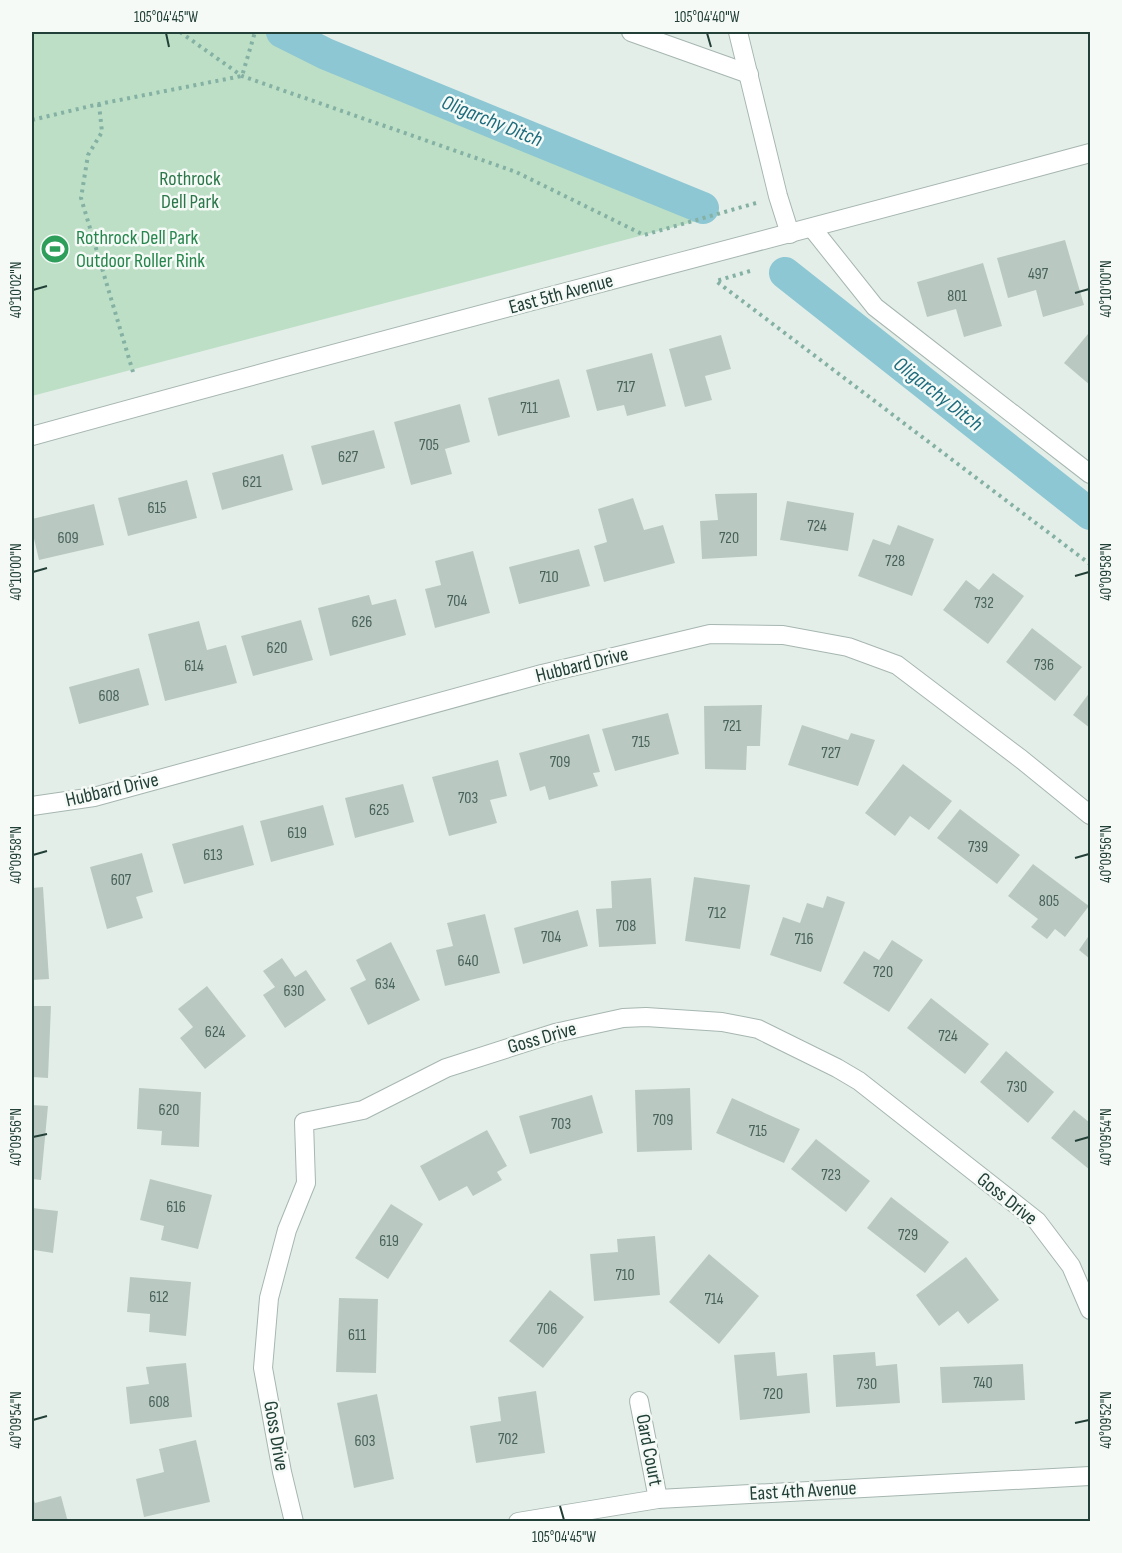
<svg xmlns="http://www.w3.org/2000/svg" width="1122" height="1553" font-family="'Sofia Sans Condensed',sans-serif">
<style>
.green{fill:#bddfc6}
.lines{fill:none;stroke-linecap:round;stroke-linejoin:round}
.canal{stroke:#8cc7d3;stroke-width:32}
.building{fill:#b9c9c2}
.minor-casing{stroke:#a6b6b0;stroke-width:20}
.path{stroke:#84b1a4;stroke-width:4;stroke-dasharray:3 4.5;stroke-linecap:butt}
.minor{stroke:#fff;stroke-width:18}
.ticks{fill:none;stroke:#234038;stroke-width:2}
.labels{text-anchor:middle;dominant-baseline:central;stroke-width:5;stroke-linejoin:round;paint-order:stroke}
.number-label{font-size:16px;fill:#48625a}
.park-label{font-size:20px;fill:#2c774a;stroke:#f5faf7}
.leisure-label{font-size:20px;fill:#27864d;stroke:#f5faf7;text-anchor:start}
.street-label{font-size:20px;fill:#234038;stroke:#f5faf7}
.water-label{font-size:21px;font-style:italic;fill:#1c6b7d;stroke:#f5faf7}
.neatline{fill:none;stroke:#234038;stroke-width:2}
.ticks-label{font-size:15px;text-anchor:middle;fill:#234038}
</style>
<rect width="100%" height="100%" fill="#e4eee9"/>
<!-- green -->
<path class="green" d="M32 32H282L326 54 712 217 32 396Z"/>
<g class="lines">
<!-- canal -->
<g class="canal">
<path d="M282 32 326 54 703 208"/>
<path d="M785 273 1090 514"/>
</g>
</g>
<!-- building -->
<g class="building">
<path d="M1065 240 1084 305 1043 317 1036 290 1008 298 997 258Z"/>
<path d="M983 263 1002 326 964 337 956 309 927 317 917 282Z"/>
<path d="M1088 334 1090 335V385L1064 363Z"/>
<path d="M721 335 731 369 705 376 712 400 685 407 669 349Z"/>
<path d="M652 353 666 406 627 416 624 405 597 411 586 370Z"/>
<path d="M559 379 570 417 498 436 488 398Z"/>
<path d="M460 404 470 442 445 449 452 474 411 485 394 422Z"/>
<path d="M374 430 385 468 322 485 311 446Z"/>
<path d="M283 454 293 490 222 510 212 473Z"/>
<path d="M187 480 197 518 128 536 118 498Z"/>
<path d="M757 493V556L702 559 700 521 718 520 715 494Z"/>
<path d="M633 498 644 530 663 525 675 563 604 582 594 546 607 542 598 509Z"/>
<path d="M787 501 854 513 848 551 780 540Z"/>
<path d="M94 504 104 545 39 560 32 530V519Z"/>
<path d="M898 525 934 539 912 596 858 576 873 539 890 545Z"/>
<path d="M579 549 590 586 519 604 509 567Z"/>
<path d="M473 551 490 613 435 628 425 589 441 585 435 561Z"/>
<path d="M993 573 1024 596 988 644 943 610 966 580 979 590Z"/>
<path d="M369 595 372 605 396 599 406 635 330 656 318 608Z"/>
<path d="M301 620 313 660 253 676 241 636Z"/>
<path d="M199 621 207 650 226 645 237 683 165 701 148 634Z"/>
<path d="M1032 628 1082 667 1055 701 1006 662Z"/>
<path d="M139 668 149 705 79 724 69 687Z"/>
<path d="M1090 692V728L1073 715Z"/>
<path d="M762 705 760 746H747L746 770 705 769 704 706Z"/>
<path d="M668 713 679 754 615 771 602 729Z"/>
<path d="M802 725 848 740 851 733 875 740 858 786 788 765Z"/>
<path d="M589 734 600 772 593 773 598 786 549 800 545 786 530 791 519 753Z"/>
<path d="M498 760 507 796 490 800 497 823 449 836 432 777Z"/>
<path d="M903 764 952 801 929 830 910 816 895 836 865 813Z"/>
<path d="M403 784 414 822 355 838 345 798Z"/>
<path d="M323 805 334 845 271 862 260 821Z"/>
<path d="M960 809 1020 855 997 884 937 838Z"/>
<path d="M243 825 254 865 184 884 172 844Z"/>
<path d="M142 853 153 892 136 897 143 918 107 929 90 867Z"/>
<path d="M1033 864 1089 906 1065 937 1055 929 1047 939 1031 927 1038 919 1008 896Z"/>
<path d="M694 877 750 885 740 949 685 941Z"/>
<path d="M651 878 656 944 599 947 596 909 612 908 611 881Z"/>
<path d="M43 887 49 979 32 980V888Z"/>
<path d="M827 896 845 902 821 972 770 955 783 917 800 923 807 903 823 908Z"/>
<path d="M578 910 588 946 523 964 514 928Z"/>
<path d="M485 914 500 973 445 986 436 950 453 946 447 923Z"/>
<path d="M1090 934V959L1079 950Z"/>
<path d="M892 940 923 960 889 1012 843 983 864 951 879 960Z"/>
<path d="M391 942 420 1000 368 1025 350 988 366 980 356 960Z"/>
<path d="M282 958 295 977 306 970 326 1000 285 1028 263 995 275 987 263 971Z"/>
<path d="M207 986 246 1036 205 1069 180 1038 193 1027 178 1009Z"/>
<path d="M931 998 989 1044 965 1074 907 1028Z"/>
<path d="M32 1006H51L48 1078 32 1077Z"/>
<path d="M1006 1051 1054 1092 1028 1123 980 1082Z"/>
<path d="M139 1088 201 1092 199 1147 161 1145 162 1131 137 1129Z"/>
<path d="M690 1088 692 1150 637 1152 635 1090Z"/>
<path d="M592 1095 603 1133 530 1154 519 1116Z"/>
<path d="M732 1098 800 1129 784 1163 716 1133Z"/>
<path d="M32 1105 48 1106 41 1180 32 1179Z"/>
<path d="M1074 1110 1089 1122 1090 1120V1170L1051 1138Z"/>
<path d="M487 1130 507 1166 497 1172 502 1180 473 1196 467 1186 439 1201 420 1166Z"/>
<path d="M816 1139 870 1181 846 1212 791 1169Z"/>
<path d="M150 1179 212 1195 198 1249 161 1240 164 1226 140 1220Z"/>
<path d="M891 1197 949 1242 925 1273 867 1228Z"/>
<path d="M391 1204 423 1224 388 1279 355 1258Z"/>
<path d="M32 1208 58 1211 53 1253 34 1250 33 1260H32Z"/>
<path d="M655 1236 660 1295 594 1301 590 1254 618 1252 617 1239Z"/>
<path d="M709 1254 759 1296 719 1344 669 1302Z"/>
<path d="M966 1257 999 1300 968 1324 958 1311 939 1326 916 1295Z"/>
<path d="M130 1277 191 1282 186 1336 149 1332 150 1314 127 1312Z"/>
<path d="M550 1290 584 1317 543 1368 509 1341Z"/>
<path d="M339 1298 378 1299 376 1373 336 1372Z"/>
<path d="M775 1352 777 1376 807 1373 810 1413 740 1420 734 1355Z"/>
<path d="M875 1352 876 1366 897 1364 900 1403 836 1407 833 1355Z"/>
<path d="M186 1363 192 1417 130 1424 126 1387 149 1384 146 1367Z"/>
<path d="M1023 1364 1025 1400 942 1403 940 1367Z"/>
<path d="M536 1391 545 1453 476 1463 470 1426 501 1421 498 1397Z"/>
<path d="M377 1394 394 1479 354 1488 337 1403Z"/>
<path d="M196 1440 210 1502 144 1517 136 1479 164 1472 159 1449Z"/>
<path d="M32 1495 35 1503 61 1496 68 1522H32Z"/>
</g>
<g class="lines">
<!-- minor casing -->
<g class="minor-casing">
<g id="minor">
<path d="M631 32 749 74"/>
<path d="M738 32 778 196 790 234"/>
<path d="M812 228 875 307 1090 474"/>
<path d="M32 436C384 338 738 248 1090 153"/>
<path d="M32 806 94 797 542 674 710 634 783 635 848 647 897 665 1021 759 1090 815"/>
<path d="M639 1401 658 1499"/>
<path d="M294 1522 282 1472 263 1368 269 1298 287 1230 306 1183 304 1122 363 1110 446 1068 555 1033 623 1018 646 1017 722 1022 758 1029 837 1068 859 1081 1037 1221 1071 1266 1090 1310"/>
<path d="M518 1522 658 1499 1090 1476"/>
</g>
</g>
<!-- path -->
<g class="path">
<path d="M180 32 242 76 516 172 644 235 756 203"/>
<path d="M99 104 102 132 88 155 81 198 133 372"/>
<path d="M32 120 99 104 242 76 255 32"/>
<path d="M750 271 716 281 1090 564"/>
</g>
<!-- minor -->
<use href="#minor" class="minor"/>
</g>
<!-- ticks -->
<path class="ticks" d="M166 33 169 47M707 33 711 47M33 290 47 286M1075 293 1089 289M33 572 47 568M1075 576 1089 572M33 855 47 851M1075 858 1089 854M33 1137 47 1134M1075 1141 1089 1137M33 1420 47 1416M1075 1423 1089 1420M560 1506 564 1520"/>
<!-- icons -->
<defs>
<g id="stadium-disc" transform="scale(1.5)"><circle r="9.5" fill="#2e9e5b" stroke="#f5faf7"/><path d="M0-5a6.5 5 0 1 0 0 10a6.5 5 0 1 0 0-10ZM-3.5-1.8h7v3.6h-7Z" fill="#fff"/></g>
</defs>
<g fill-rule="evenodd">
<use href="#stadium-disc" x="55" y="249"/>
</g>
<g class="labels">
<!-- number labels -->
<g class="number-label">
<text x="1038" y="274">497</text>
<text x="957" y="296">801</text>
<text x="626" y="387">717</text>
<text x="529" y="408">711</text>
<text x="429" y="445">705</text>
<text x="348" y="457">627</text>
<text x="252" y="482">621</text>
<text x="157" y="508">615</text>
<text x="817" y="526">724</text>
<text x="68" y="538">609</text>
<text x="729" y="538">720</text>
<text x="895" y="561">728</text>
<text x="549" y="577">710</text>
<text x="457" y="601">704</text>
<text x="984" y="603">732</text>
<text x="362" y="622">626</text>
<text x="277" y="648">620</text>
<text x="1044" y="665">736</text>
<text x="194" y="666">614</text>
<text x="109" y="696">608</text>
<text x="732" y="726">721</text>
<text x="641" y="742">715</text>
<text x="831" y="753">727</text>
<text x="560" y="762">709</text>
<text x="468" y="798">703</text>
<text x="379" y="810">625</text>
<text x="297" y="833">619</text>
<text x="978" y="847">739</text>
<text x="213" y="855">613</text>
<text x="121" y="880">607</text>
<text x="1049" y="901">805</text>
<text x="717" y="913">712</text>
<text x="626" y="926">708</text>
<text x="551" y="937">704</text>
<text x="804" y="939">716</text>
<text x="468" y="961">640</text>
<text x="883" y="972">720</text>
<text x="385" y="984">634</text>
<text x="294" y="991">630</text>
<text x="215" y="1032">624</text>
<text x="948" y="1036">724</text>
<text x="1017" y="1087">730</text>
<text x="169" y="1110">620</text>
<text x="663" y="1120">709</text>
<text x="561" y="1124">703</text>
<text x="758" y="1131">715</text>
<text x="831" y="1175">723</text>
<text x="176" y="1207">616</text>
<text x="908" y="1235">729</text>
<text x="389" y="1241">619</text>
<text x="625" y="1275">710</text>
<text x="159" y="1297">612</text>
<text x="714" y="1299">714</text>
<text x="547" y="1329">706</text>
<text x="357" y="1335">611</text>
<text x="983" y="1383">740</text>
<text x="867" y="1384">730</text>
<text x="773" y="1394">720</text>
<text x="159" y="1402">608</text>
<text x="508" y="1439">702</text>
<text x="365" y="1441">603</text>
</g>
<!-- park labels -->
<g class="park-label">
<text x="190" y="179">Rothrock<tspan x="190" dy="23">Dell Park</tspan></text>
</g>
<!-- leisure labels -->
<g class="leisure-label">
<text x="76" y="238">Rothrock Dell Park<tspan x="76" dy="23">Outdoor Roller Rink</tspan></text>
</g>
<!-- street labels -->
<g class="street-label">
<text transform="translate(561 294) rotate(-15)">East 5th Avenue</text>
<text transform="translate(582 665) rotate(-14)">Hubbard Drive</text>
<text transform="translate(112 790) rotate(-13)">Hubbard Drive</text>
<text transform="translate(542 1038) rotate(-16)">Goss Drive</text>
<text transform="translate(1007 1199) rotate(39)">Goss Drive</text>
<text transform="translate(276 1436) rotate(80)">Goss Drive</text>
<text transform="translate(649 1450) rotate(79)">Oard Court</text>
<text transform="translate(803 1491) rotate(-3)">East 4th Avenue</text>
</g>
<!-- water labels -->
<g class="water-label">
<text transform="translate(492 121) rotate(22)">Oligarchy Ditch</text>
<text transform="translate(938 394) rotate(38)">Oligarchy Ditch</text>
</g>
</g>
<!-- border -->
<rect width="1122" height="1553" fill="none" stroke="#f5faf7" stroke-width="66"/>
<rect x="33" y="33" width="1056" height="1487" class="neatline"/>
<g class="ticks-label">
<text x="166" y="22">105°04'45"W</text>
<text x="707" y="22">105°04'40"W</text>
<text transform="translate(1106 289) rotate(-90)" y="5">40°10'00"N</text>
<text transform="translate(16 290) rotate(-90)" y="5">40°10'02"N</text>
<text transform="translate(1106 572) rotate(-90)" y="5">40°09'58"N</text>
<text transform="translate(16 572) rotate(-90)" y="5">40°10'00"N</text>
<text transform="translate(1106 854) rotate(-90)" y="5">40°09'56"N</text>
<text transform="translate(16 855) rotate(-90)" y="5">40°09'58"N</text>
<text transform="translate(1106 1137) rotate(-90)" y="5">40°09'54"N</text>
<text transform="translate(16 1137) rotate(-90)" y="5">40°09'56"N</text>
<text transform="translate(1106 1420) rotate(-90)" y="5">40°09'52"N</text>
<text transform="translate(16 1420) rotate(-90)" y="5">40°09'54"N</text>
<text x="564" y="1542">105°04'45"W</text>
</g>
</svg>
